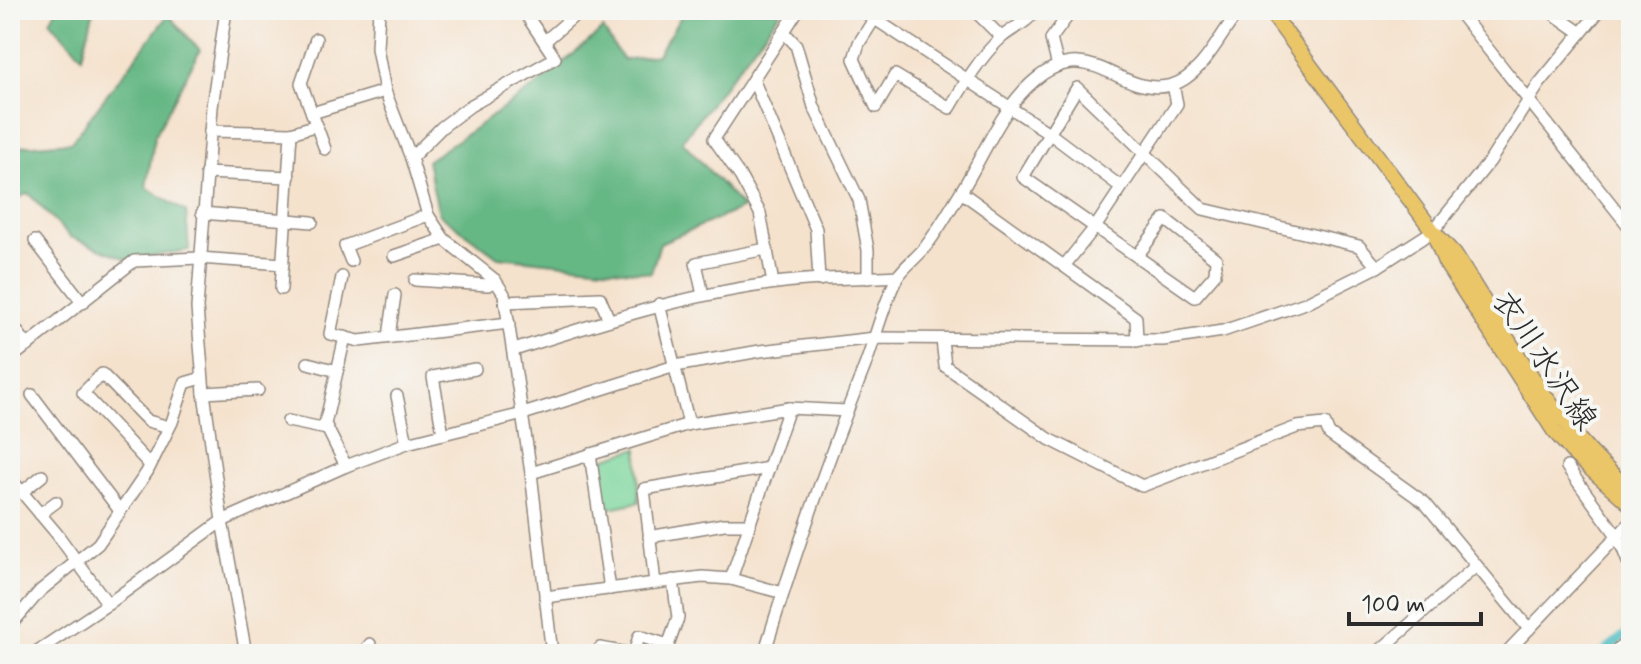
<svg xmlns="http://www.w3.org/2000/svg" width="1641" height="664" font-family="Mynerve,'Klee One',sans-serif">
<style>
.green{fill:#7cd69c;stroke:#548064;stroke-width:2}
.forest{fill:#65b784;stroke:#487158;stroke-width:2}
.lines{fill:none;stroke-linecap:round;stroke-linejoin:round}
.canal{stroke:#4cbbc1;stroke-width:9}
.minor-casing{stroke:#90867c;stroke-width:14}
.major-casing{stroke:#90867c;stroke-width:17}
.minor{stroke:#fff;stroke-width:11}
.major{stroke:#eac669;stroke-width:14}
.labels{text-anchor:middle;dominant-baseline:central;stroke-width:8;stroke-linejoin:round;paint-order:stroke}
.street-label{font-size:32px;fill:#2b2b2b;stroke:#f6f6f2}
</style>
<rect width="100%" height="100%" fill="#f6f6f2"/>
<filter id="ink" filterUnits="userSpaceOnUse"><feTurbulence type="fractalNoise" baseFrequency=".0125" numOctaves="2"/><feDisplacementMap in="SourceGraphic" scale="16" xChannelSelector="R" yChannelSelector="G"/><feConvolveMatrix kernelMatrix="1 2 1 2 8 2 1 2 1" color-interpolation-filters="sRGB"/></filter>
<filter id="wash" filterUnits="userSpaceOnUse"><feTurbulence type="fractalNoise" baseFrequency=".006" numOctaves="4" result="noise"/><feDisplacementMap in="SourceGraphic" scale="32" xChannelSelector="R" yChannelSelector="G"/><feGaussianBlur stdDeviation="1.8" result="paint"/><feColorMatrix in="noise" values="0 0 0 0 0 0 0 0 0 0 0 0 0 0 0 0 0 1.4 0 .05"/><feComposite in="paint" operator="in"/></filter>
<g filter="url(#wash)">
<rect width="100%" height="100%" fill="#f5e2cd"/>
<!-- green -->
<path class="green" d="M638 448 639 502 605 509 597 461Z"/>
<!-- forest -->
<g class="forest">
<path d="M56 10H94L82 56 50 21Z"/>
<path d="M685 10H782L682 141 743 208 660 243 651 273 498 257 439 214 427 161 536 86 603 29 623 60 657 55Z"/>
<path d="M168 15 200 50 155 135 146 187 186 212 189 250 129 260 70 237 28 193 10 203V147L71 142Z"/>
</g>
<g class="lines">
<!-- canal -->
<path class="canal" d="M1601 654 1631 630"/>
</g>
</g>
<g filter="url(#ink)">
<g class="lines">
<!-- minor casing -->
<g class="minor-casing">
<g id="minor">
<path d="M226 10 212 107 197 308 204 393 222 521 246 654"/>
<path d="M379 10 377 48 385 91 411 158 428 215 444 239 495 280 504 294 531 473 552 654"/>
<path d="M861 10 1049 133 1121 187"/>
<path d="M880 10 859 43 854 59 876 107 895 75 950 108C963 86 982 54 1002 37 1014 27 1027 23 1036 10"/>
<path d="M974 10 1001 37"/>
<path d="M1457 10 1631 229"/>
<path d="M1548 10 1581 33"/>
<path d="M784 32 796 45 814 107 859 200 868 250V278"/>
<path d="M316 39 301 83 325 149"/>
<path d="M545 41 581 10"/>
<path d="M1058 66 1051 39 1072 10"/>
<path d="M753 79 816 229 819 280"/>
<path d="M312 113 385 91"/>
<path d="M210 131 291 133"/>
<path d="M411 158 442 127 470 106 555 58 523 10"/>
<path d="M206 173 289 177"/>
<path d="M961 192 1136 318 1137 341"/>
<path d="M202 213 312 222"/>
<path d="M35 241 83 303"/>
<path d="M394 256 444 239"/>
<path d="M1137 256 1165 219 1216 259 1215 274 1195 297 1023 177 1077 88 1203 209 1359 246 1377 267"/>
<path d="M351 261 345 246 428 215"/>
<path d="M1064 266 1096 226 1177 104 1173 85"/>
<path d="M342 277 330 334 359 341 509 323"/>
<path d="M415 280 488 285 495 280"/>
<path d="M773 283 760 213 740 176 714 139 798 10"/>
<path d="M281 289 291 133 317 125"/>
<path d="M703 295 696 263 766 249"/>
<path d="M505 302 600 298 609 320"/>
<path d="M659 304 689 424"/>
<path d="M10 322 28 346"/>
<path d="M389 336 395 295"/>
<path d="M345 337 325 424 346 466"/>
<path d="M942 340 945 366 1049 439 1142 486 1297 427 1325 424 1329 434 1425 503 1529 629"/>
<path d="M514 350C598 323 681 296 769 284 811 277 855 279 898 276"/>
<path d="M10 359 134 261 199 258 283 264"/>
<path d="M308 363 337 371"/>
<path d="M204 393 258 390"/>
<path d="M32 395 120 511"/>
<path d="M397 396 407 443"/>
<path d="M288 421 327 429"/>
<path d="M443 434 433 377 475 369"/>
<path d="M590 454 610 589"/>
<path d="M150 465 83 393 102 374 148 421 169 427"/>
<path d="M1567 467 1618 537 1631 569"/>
<path d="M531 473 689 424 789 408 847 411"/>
<path d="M10 478 57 534 108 604"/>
<path d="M22 492 42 476"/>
<path d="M40 514 56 502"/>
<path d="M649 537 724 524H750"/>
<path d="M731 579 789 408"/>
<path d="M655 583 644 489 769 468"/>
<path d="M545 597 702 577 731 579 783 593"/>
<path d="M10 626 40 591 98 544 147 472 172 422 185 383 202 378"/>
<path d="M600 648 632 654"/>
<path d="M33 654 108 604 222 521 346 466 407 443 523 414 675 366 760 351 875 338 1163 340 1223 331 1305 303 1377 267 1433 231 1490 161 1539 84 1600 10"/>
<path d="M362 654 370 644"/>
<path d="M634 654 639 636 668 645"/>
<path d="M665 654 678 618 673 580"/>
<path d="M764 654C794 556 828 458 866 363 876 336 884 302 897 278 904 266 918 257 926 246 939 229 950 209 962 190 984 154 1002 107 1035 80 1091 33 1120 99 1172 85 1203 76 1221 32 1240 10"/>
<path d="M1376 654 1476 566"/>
<path d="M1505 654 1631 522"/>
<path d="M1612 654 1631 639"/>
</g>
</g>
<!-- major casing -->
<g class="major-casing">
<g id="major">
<path d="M1269 10 1433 231 1455 255C1506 334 1557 432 1631 490"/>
<path d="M1436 239 1445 262 1554 431 1575 455 1631 505"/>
</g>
</g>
<!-- minor -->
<use href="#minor" class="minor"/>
<!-- major -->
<use href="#major" class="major"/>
</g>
</g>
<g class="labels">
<!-- street labels -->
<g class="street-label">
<text transform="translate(1544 361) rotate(56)">衣川水沢線</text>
</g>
</g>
<!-- margin -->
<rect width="1641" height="664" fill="none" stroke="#f6f6f2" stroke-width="40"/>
<!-- scale -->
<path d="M1349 612v12h132v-12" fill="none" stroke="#2b2b2b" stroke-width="4"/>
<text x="1361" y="612" font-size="24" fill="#2b2b2b" stroke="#f6f6f2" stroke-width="6" paint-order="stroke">100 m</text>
</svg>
